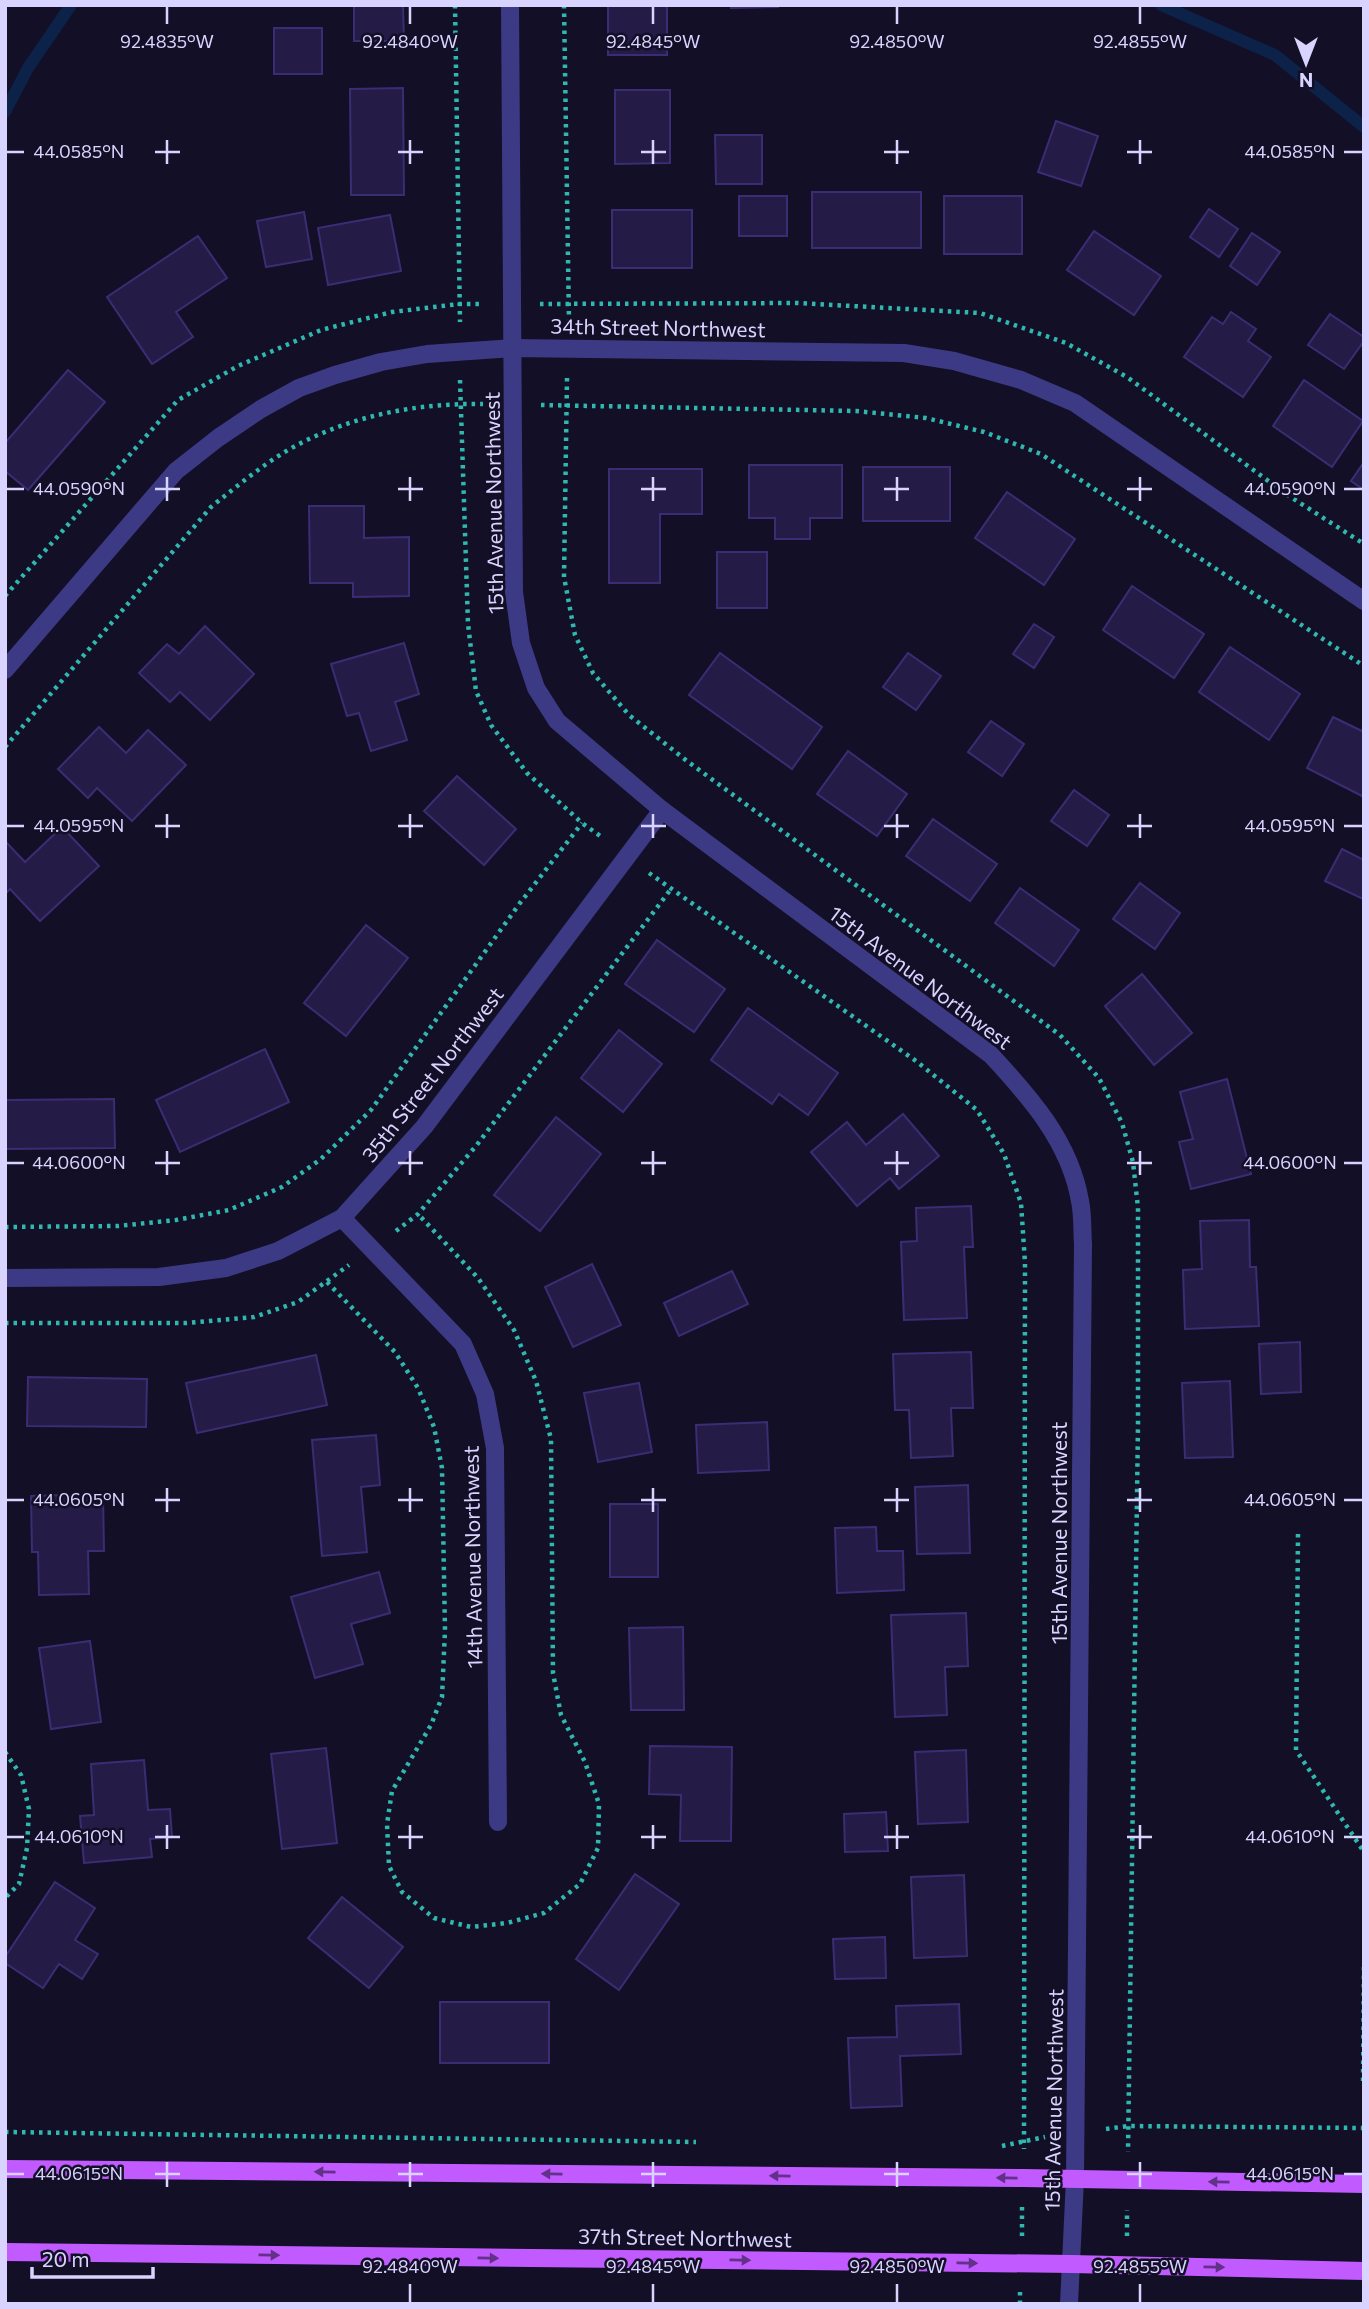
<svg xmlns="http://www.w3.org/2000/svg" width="1369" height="2309" font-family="Commissioner,sans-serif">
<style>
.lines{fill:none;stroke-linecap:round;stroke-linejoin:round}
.stream{stroke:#0c2248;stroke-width:12}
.building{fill:#241b47;stroke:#3b2d73;stroke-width:2}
.path{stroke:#2fb8b0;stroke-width:4.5;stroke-dasharray:3.5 5;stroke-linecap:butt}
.minor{stroke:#3d3a85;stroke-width:18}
.major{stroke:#c25bff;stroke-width:18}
.oneway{fill:#623188}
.ticks{fill:none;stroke:#d9d4ff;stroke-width:2.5}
.labels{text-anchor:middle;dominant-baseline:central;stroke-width:5;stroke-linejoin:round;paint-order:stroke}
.street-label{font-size:21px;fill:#d9d4ff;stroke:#130f26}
.ticks-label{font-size:18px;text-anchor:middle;fill:#d9d4ff;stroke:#130f26;stroke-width:5;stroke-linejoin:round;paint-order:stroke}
</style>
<rect width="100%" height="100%" fill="#130f26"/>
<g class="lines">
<!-- stream -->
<g class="stream">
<path d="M1161 5 1275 55 1364 127"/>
<path d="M5 112 28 68 71 5"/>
</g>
</g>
<!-- building -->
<g class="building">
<path d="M354 5H403L404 41H354Z"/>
<rect x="608" y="5" width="59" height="50"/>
<path d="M731 5H778V7L731 8Z"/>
<rect x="274" y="28" width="48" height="46"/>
<path d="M403 88 404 195H351L350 89Z"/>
<path d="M615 90H670V163L615 164Z"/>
<path d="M1056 121 1098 136 1081 186 1038 172Z"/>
<path d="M715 135H762V184H716Z"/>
<rect x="812" y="192" width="109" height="56"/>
<rect x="739" y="196" width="48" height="40"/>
<rect x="944" y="196" width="78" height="58"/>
<path d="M1209 209 1238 229 1219 257 1190 237Z"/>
<rect x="612" y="210" width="80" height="58"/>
<path d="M304 212 312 259 266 267 257 221Z"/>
<path d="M390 215 401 271 328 285 318 228Z"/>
<path d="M1094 231 1161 276 1134 315 1067 270Z"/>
<path d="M1252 233 1280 252 1257 285 1230 266Z"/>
<path d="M198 236 227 278 176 312 193 337 152 364 107 297Z"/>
<path d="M1231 312 1256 329 1248 341 1271 357 1243 397 1184 357 1212 317 1223 324Z"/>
<path d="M1330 314 1364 337V341L1344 369 1308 345Z"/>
<path d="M68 370 105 402 28 490 5 471V443Z"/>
<path d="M1304 380 1363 421 1332 467 1273 426Z"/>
<path d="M1364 462V490L1351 481Z"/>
<path d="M749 465H842V518H810V539H775V518H749Z"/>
<rect x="863" y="467" width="87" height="54"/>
<path d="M609 469H702V514H660V583H609Z"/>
<path d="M1007 492 1075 539 1044 585 975 538Z"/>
<path d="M309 506H364V538L409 537V596L353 597V583H310Z"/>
<rect x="717" y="552" width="50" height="56"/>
<path d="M1132 586 1204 634 1174 678 1103 630Z"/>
<path d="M1034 624 1054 637 1034 668 1013 654Z"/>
<path d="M205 626 254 674 210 720 180 692 170 702 139 673 167 644 179 654Z"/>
<path d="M404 643 419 694 395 702 407 740 371 751 359 713 347 716 331 664Z"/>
<path d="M1230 647 1300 694 1269 740 1199 692Z"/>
<path d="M720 653 822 727 792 769 689 695Z"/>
<path d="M908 653 941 676 916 710 883 687Z"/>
<path d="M1333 717 1364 732V797L1307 768Z"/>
<path d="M991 721 1024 744 1002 776 968 752Z"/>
<path d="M99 727 126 753 148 730 186 765 132 821 97 788 88 798 58 769Z"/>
<path d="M848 751 907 794 877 836 817 794Z"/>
<path d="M457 776 516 829 484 865 424 811Z"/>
<path d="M1074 790 1109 815 1087 846 1051 821Z"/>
<path d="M933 819 997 864 970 901 906 856Z"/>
<path d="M62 827 99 866 40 921 10 889 5 894V841L25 862Z"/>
<path d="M1342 849 1364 860 1363 899 1325 881Z"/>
<path d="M1140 883 1180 913 1155 949 1113 919Z"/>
<path d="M1020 888 1079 930 1054 966 995 923Z"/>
<path d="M366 925 408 958 346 1036 304 1003Z"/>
<path d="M657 940 725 989 694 1032 625 984Z"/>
<path d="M1142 974 1192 1033 1154 1065 1105 1006Z"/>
<path d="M748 1008 838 1073 808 1115 779 1094 772 1104 711 1060Z"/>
<path d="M619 1030 662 1064 623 1112 581 1078Z"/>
<path d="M265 1049 289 1102 180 1152 156 1100Z"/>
<path d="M1227 1079 1251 1174 1191 1189 1179 1142 1193 1139 1180 1092Z"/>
<path d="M114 1099 115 1148 5 1149V1100Z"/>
<path d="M903 1114 939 1156 899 1189 890 1178 857 1206 811 1152 847 1122 866 1145Z"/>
<path d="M556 1117 601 1154 540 1231 494 1195Z"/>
<path d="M971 1206 973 1247H964L967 1318 904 1320 901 1242 917 1241 916 1208Z"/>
<path d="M1249 1220 1250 1267H1256L1259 1326 1185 1329 1183 1270 1202 1269 1200 1221Z"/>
<path d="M592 1264 621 1325 573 1347 545 1287Z"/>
<path d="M732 1271 748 1304 679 1336 664 1303Z"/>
<path d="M1300 1342 1301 1392 1261 1394 1259 1344Z"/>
<path d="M971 1352 973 1408H951L953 1456 911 1458 909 1410H895L893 1354Z"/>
<path d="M316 1355 327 1405 197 1433 186 1383Z"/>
<path d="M28 1377 147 1379 146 1427 27 1426Z"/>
<path d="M1230 1381 1233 1457 1185 1458 1182 1383Z"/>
<path d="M639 1383 652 1452 598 1462 584 1393Z"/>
<path d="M767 1422 769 1470 698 1473 696 1425Z"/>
<path d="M376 1435 380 1485 361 1487 367 1552 322 1556 312 1440Z"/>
<path d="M968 1485 970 1553 917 1554 915 1487Z"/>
<path d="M103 1494 104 1551H88L89 1594 39 1595 38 1552H32L31 1496Z"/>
<rect x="610" y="1504" width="48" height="73"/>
<path d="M876 1527 877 1551H903L904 1590 837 1593 835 1528Z"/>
<path d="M379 1572 390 1613 351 1624 363 1664 315 1678 291 1597Z"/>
<path d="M966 1613 968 1666 945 1667 947 1715 895 1717 891 1615Z"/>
<path d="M683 1627 684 1710H631L629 1628Z"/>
<path d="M90 1641 101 1722 51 1729 39 1648Z"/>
<path d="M650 1746 732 1747 731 1841H680L681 1795 649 1794Z"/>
<path d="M326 1748 337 1843 282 1849 271 1754Z"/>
<path d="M966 1750 968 1822 918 1824 915 1752Z"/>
<path d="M144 1760 148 1810 170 1809 172 1837 150 1839 152 1857 84 1863 80 1816 94 1815 91 1764Z"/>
<path d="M886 1812 888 1851 845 1852 844 1814Z"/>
<path d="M635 1874 679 1904 619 1990 576 1959Z"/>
<path d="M964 1875 967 1956 914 1958 911 1877Z"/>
<path d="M55 1882 95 1908 75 1940 98 1954 82 1979 59 1964 43 1988 5 1963V1957Z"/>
<path d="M342 1897 403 1947 369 1988 308 1938Z"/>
<path d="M885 1937 886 1978 835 1979 833 1939Z"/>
<rect x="440" y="2002" width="109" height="61"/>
<path d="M959 2004 961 2054 900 2056 902 2106 851 2108 848 2038 897 2037 896 2006Z"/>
</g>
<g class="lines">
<!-- path -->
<g class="path">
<path d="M455 5 460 322"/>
<path d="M564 5 569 321"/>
<path d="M540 304 797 303 980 313 1066 343 1127 377 1286 494 1364 544"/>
<path d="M567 378 564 577 575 635 593 673 629 715 687 761 1060 1035 1099 1078 1122 1123 1133 1162 1138 1208V1424L1128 2152"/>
<path d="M460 380 468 624 476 691 491 725 527 773 582 823 603 838"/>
<path d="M541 405 856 411 926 418 984 432 1041 454 1364 666"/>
<path d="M5 596 178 400 238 366 321 330 392 312 459 304H482"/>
<path d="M5 747 211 507C236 487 261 466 288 450 348 416 415 403 483 404"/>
<path d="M649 873 916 1061 977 1110 1004 1154 1021 1203 1025 1263 1024 2149"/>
<path d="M5 1227 118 1226 176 1220 229 1210 282 1187 321 1159 371 1110 520 903 582 823"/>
<path d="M396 1231 418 1214 476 1146 671 889"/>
<path d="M327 1282 395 1352 418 1388 434 1427 442 1468 445 1630 442 1697 431 1725 392 1791 387 1824 389 1866 402 1892 434 1918 471 1927 507 1923 544 1913 580 1884 598 1848 599 1804 585 1762 561 1715 553 1673 551 1439 536 1381 514 1330 478 1278 418 1214"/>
<path d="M5 1323H186L254 1317 298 1302 349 1265"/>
<path d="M1298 1534 1296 1750 1364 1852"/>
<path d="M5 1752 21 1775 29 1809 27 1848 19 1884 5 1898"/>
<path d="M1363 2081 1364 1964"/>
<path d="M1106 2129 1128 2126 1364 2128"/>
<path d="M5 2132 696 2142"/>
<path d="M1002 2146 1045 2137"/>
<path d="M1022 2236V2207"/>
<path d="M1127 2236V2210"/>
<path d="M1020 2304V2291"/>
</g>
<!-- minor -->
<g class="minor">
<path d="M510 5 514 592 521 643 536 688 557 721 662 810 991 1055C1030 1097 1070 1142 1080 1201 1083 1215 1082 1230 1083 1244L1075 2179 1069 2304"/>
<path d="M5 670 176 471 218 438 261 409 299 388 335 375 381 362 427 354 513 348 904 353 954 361 1021 380 1075 403 1364 601"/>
<path d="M342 1218 463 1344 485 1394 495 1448 498 1822"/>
<path d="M5 1278 159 1277 226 1268 278 1251 342 1218 424 1127 662 810"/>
</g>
<!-- major -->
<g class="major">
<path d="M5 2169 1023 2178 1364 2184"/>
<path d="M5 2252 1072 2264 1364 2271"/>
</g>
</g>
<!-- one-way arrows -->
<defs><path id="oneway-solid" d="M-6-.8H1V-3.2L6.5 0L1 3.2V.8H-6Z" transform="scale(1.75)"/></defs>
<g class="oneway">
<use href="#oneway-solid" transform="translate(325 2172) rotate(-179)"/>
<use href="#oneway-solid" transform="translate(552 2174) rotate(-179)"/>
<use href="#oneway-solid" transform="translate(780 2176) rotate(-179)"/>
<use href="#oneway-solid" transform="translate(1007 2178) rotate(-179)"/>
<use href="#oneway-solid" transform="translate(1219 2182) rotate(-179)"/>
<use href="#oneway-solid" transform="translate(269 2255) rotate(1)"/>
<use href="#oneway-solid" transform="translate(488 2258) rotate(1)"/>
<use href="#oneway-solid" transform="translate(740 2260) rotate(1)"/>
<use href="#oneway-solid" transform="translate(967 2263) rotate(1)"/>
<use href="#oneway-solid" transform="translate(1214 2267) rotate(1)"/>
</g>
<!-- ticks -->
<path class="ticks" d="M167 7V24M410 7V24M653 7V24M897 7V24M1140 7V24M167 140V164M410 140V164M653 140V164M897 140V164M1140 140V164M7 152H24M155 152H180M398 152H423M641 152H666M884 152H909M1127 152H1152M1344 152H1362M167 477V501M410 477V501M653 477V501M897 477V501M1140 477V501M7 489H24M155 489H180M398 489H423M641 489H666M884 489H909M1127 489H1152M1344 489H1362M167 814V838M410 814V838M653 814V838M897 814V838M1140 814V838M7 826H24M155 826H180M398 826H423M641 826H666M884 826H909M1127 826H1152M1344 826H1362M167 1151V1175M410 1151V1175M653 1151V1175M897 1151V1175M1140 1151V1175M7 1163H24M155 1163H180M398 1163H423M641 1163H666M884 1163H909M1127 1163H1152M1344 1163H1362M167 1488V1512M410 1488V1512M653 1488V1512M897 1488V1512M1140 1488V1512M7 1500H24M155 1500H180M398 1500H423M641 1500H666M884 1500H909M1127 1500H1152M1344 1500H1362M167 1825V1849M410 1825V1849M653 1825V1849M897 1825V1849M1140 1825V1849M7 1837H24M155 1837H180M398 1837H423M641 1837H666M884 1837H909M1127 1837H1152M1344 1837H1362M167 2162V2187M410 2162V2187M653 2162V2187M897 2162V2187M1140 2162V2187M7 2174H24M155 2174H180M398 2174H423M641 2174H666M884 2174H909M1127 2174H1152M1344 2174H1362M410 2284V2302M653 2284V2302M897 2284V2302M1140 2284V2302"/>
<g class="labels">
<!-- street labels -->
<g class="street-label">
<text transform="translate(658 327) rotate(1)">34th Street Northwest</text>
<text transform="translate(493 503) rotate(-91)">15th Avenue Northwest</text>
<text transform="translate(921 977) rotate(37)">15th Avenue Northwest</text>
<text transform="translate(432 1074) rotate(-52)">35th Street Northwest</text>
<text transform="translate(1058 1533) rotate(-90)">15th Avenue Northwest</text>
<text transform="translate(472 1557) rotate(-91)">14th Avenue Northwest</text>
<text transform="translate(1053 2100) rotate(-89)">15th Avenue Northwest</text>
<text transform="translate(685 2237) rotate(1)">37th Street Northwest</text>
</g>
</g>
<g class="ticks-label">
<text x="167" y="48">92.4835°W</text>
<text x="410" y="48">92.4840°W</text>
<text x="653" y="48">92.4845°W</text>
<text x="897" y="48">92.4850°W</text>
<text x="1140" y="48">92.4855°W</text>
<text x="1290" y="158">44.0585°N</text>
<text x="79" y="158">44.0585°N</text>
<text x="1290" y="495">44.0590°N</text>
<text x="79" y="495">44.0590°N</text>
<text x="1290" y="832">44.0595°N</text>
<text x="79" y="832">44.0595°N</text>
<text x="79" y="1169">44.0600°N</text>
<text x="1290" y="1169">44.0600°N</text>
<text x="79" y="1506">44.0605°N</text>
<text x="1290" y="1506">44.0605°N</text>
<text x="1290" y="1843">44.0610°N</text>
<text x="79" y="1843">44.0610°N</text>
<text x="79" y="2180">44.0615°N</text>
<text x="1290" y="2180">44.0615°N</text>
<text x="410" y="2273">92.4840°W</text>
<text x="653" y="2273">92.4845°W</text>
<text x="897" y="2273">92.4850°W</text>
<text x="1140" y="2273">92.4855°W</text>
</g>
<!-- border -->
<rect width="1369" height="2309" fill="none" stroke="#d9d4ff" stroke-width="14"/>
<!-- north arrow -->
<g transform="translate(1306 63) rotate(180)" stroke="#130f26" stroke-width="5" paint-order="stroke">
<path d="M0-5L12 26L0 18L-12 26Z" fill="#d9d4ff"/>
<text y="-10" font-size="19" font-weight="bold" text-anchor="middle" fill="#d9d4ff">N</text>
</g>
<!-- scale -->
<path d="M32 2267v10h121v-10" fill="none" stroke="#d9d4ff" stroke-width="3.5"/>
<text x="42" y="2267" font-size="21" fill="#d9d4ff" stroke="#130f26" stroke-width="5" paint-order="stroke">20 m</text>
</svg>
